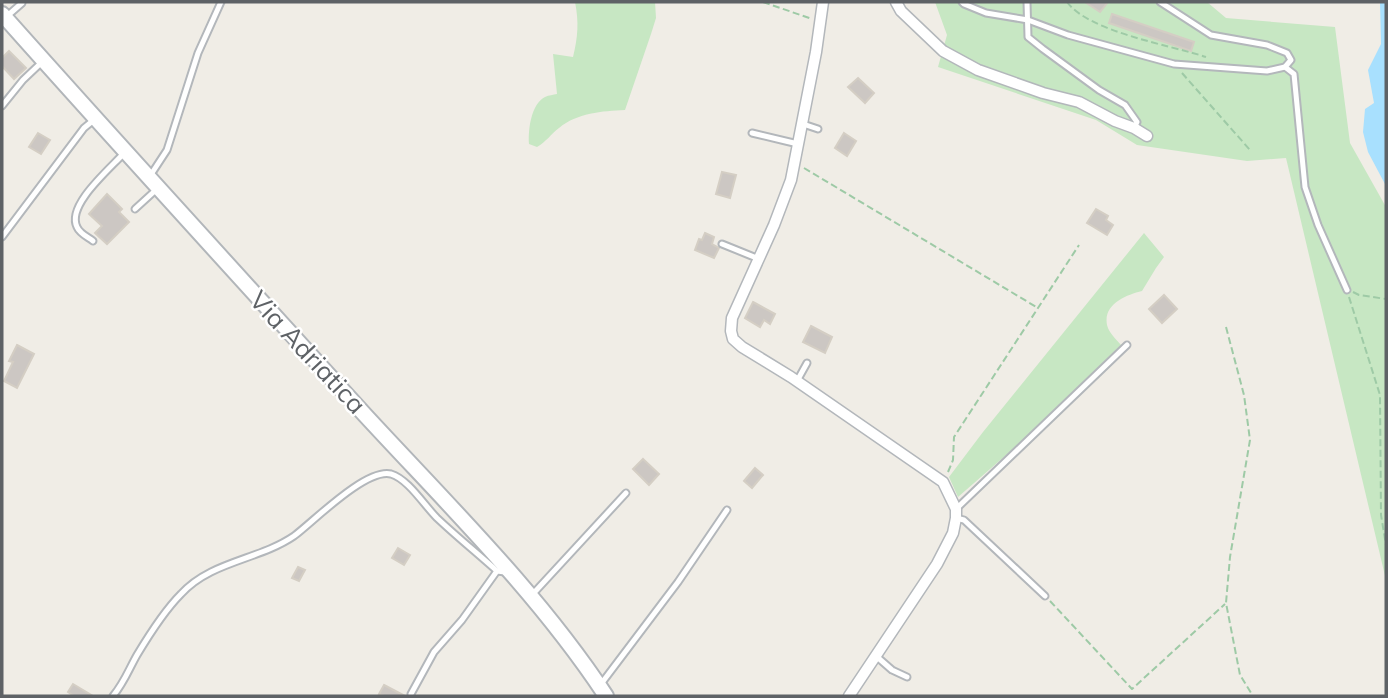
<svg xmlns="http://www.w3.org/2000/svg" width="1388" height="698" font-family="Mulish,sans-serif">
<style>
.green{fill:#c7e7c3}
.water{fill:#a8e0fe}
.building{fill:#ccc7c3;stroke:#d4cec4;stroke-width:2}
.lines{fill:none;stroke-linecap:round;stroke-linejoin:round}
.lane-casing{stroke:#b3b7bb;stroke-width:9}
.street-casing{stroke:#b3b7bb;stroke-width:13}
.secondary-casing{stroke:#b2b6ba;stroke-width:18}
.path{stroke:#9ecaa6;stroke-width:2;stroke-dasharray:7 3.5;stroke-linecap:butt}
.lane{stroke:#fff;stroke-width:5}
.street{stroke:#fff;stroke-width:10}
.secondary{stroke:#fff;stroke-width:14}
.labels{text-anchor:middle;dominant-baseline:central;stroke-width:5;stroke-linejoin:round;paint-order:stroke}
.street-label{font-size:26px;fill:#5e6266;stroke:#fff}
</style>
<rect width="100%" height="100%" fill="#f0ede6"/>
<!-- green -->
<g class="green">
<path d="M575 2H655L656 18 651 34 625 110C602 111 577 113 559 128 551 134 546 142 537 147L529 144C528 130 531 104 545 97 549 95 553 95 557 94L553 54 573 57C578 37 579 22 575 2Z"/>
<path d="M935 2H1207L1226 18 1335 27 1350 143 1386 207V580L1286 158 1247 161 1137 145 1096 120 938 67 947 35Z"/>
<path d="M1144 233 1164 257 1156 268 1142 291C1126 295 1103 304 1107 325 1109 333 1116 339 1121 345L1013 449 958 497 949 477 983 432Z"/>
</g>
<!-- water -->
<path class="water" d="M1380 2H1386V186L1368 152 1363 132 1365 109 1374 103 1368 70 1381 44Z"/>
<!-- building -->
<g class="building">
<path d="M1085 2H1108L1100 12Z"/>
<path d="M1112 14 1194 42 1191 51 1109 23Z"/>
<path d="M9 51 26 68 14 79 2 66V58Z"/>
<path d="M858 78 874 93 865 103 848 87Z"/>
<path d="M38 133 50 140 41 154 29 147Z"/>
<path d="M844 133 856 141 847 156 835 148Z"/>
<path d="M722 172 736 175 730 198 716 194Z"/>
<path d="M107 194 122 209 119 212 129 222 107 244 95 233 102 226 89 214Z"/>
<path d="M1096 209 1108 216 1106 220 1113 225 1107 235 1087 223Z"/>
<path d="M705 233 714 237 712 244 719 248 714 258 695 250 699 239 702 240Z"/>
<path d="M1164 295 1177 309 1162 323 1149 309Z"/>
<path d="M753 302 775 314 770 324 764 320 760 327 745 318Z"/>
<path d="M811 326 832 337 825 353 803 342Z"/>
<path d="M17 345 34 354 17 388 4 381 13 362 9 361Z"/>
<path d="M643 459 659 474 649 485 633 469Z"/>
<path d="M755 468 763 475 752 488 744 481Z"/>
<path d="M398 548 410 555 404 565 392 558Z"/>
<path d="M298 567 305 570 299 581 292 578Z"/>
<path d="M73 684 93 696H74L68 692Z"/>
<path d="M384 685 405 696H384L379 694Z"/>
</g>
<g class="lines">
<!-- lane casing -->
<g class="lane-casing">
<g id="lane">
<path d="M962 2 964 4 986 13 1028 20 1068 35 1174 64 1267 71 1285 67 1291 60 1287 53 1267 45 1211 35 1160 2"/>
<path d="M1027 2 1028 37 1043 49 1099 90 1125 105 1137 122 1134 128"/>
<path d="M6 17 22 3"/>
<path d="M1285 67 1294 74 1305 187 1318 225 1347 290"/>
<path d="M2 106 23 80 42 62"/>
<path d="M803 124 818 129"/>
<path d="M752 133 798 144"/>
<path d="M150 176 167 150 198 53 221 2"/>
<path d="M135 209 158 188"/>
<path d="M2 237 84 128 95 119"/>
<path d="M93 241C88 237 80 234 77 227 66 205 111 168 125 152"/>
<path d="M722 244 759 259"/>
<path d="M797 381 807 363"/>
<path d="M956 509 1127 345"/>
<path d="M956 518 964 520 1045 596"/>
<path d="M531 596 626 493"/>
<path d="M876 656 892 670 907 677"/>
<path d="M601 684 678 582 727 510"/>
<path d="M411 694 434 652 462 620 497 571"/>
<path d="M113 696C124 683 129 669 137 655 149 635 165 610 181 594 211 561 259 560 294 536 314 521 366 468 391 474 408 479 424 505 437 518 456 536 477 553 497 571L505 572"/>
</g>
</g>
<!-- street casing -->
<g class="street-casing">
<g id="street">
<path d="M823 2 816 52 791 180 774 225 732 318 731 331 733 339 742 347 791 377 943 482 956 509V518L953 533 937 564 849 696"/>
<path d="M896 2 901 11 943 51 978 70 1043 93 1079 102 1115 121 1134 128 1147 136"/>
</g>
</g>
<!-- secondary casing -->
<g class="secondary-casing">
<path id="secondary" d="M2 14C122 149 244 282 365 415 449 506 538 593 606 696"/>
</g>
<!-- path -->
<g class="path">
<path d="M763 2 812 19"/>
<path d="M1067 2C1089 32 1170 45 1206 57"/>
<path d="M1182 73 1250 150"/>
<path d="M804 168 1038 308"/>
<path d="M1353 292 1359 295 1386 299"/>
<path d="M1349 297 1380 395 1381 515 1386 545"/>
<path d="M1226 327 1244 395 1250 440 1230 557 1226 603 1240 675 1253 696"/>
<path d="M948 472 953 460 954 437 1079 245"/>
<path d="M1050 601 1132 689 1225 604"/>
</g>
<!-- lane -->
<use href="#lane" class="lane"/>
<!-- street -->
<use href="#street" class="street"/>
<!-- secondary -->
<use href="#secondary" class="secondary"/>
</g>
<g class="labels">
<!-- street labels -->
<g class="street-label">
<text transform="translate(308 352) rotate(47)">Via Adriatica</text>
</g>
</g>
<!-- border -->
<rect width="1388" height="698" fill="none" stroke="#5e6266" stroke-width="7"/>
</svg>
